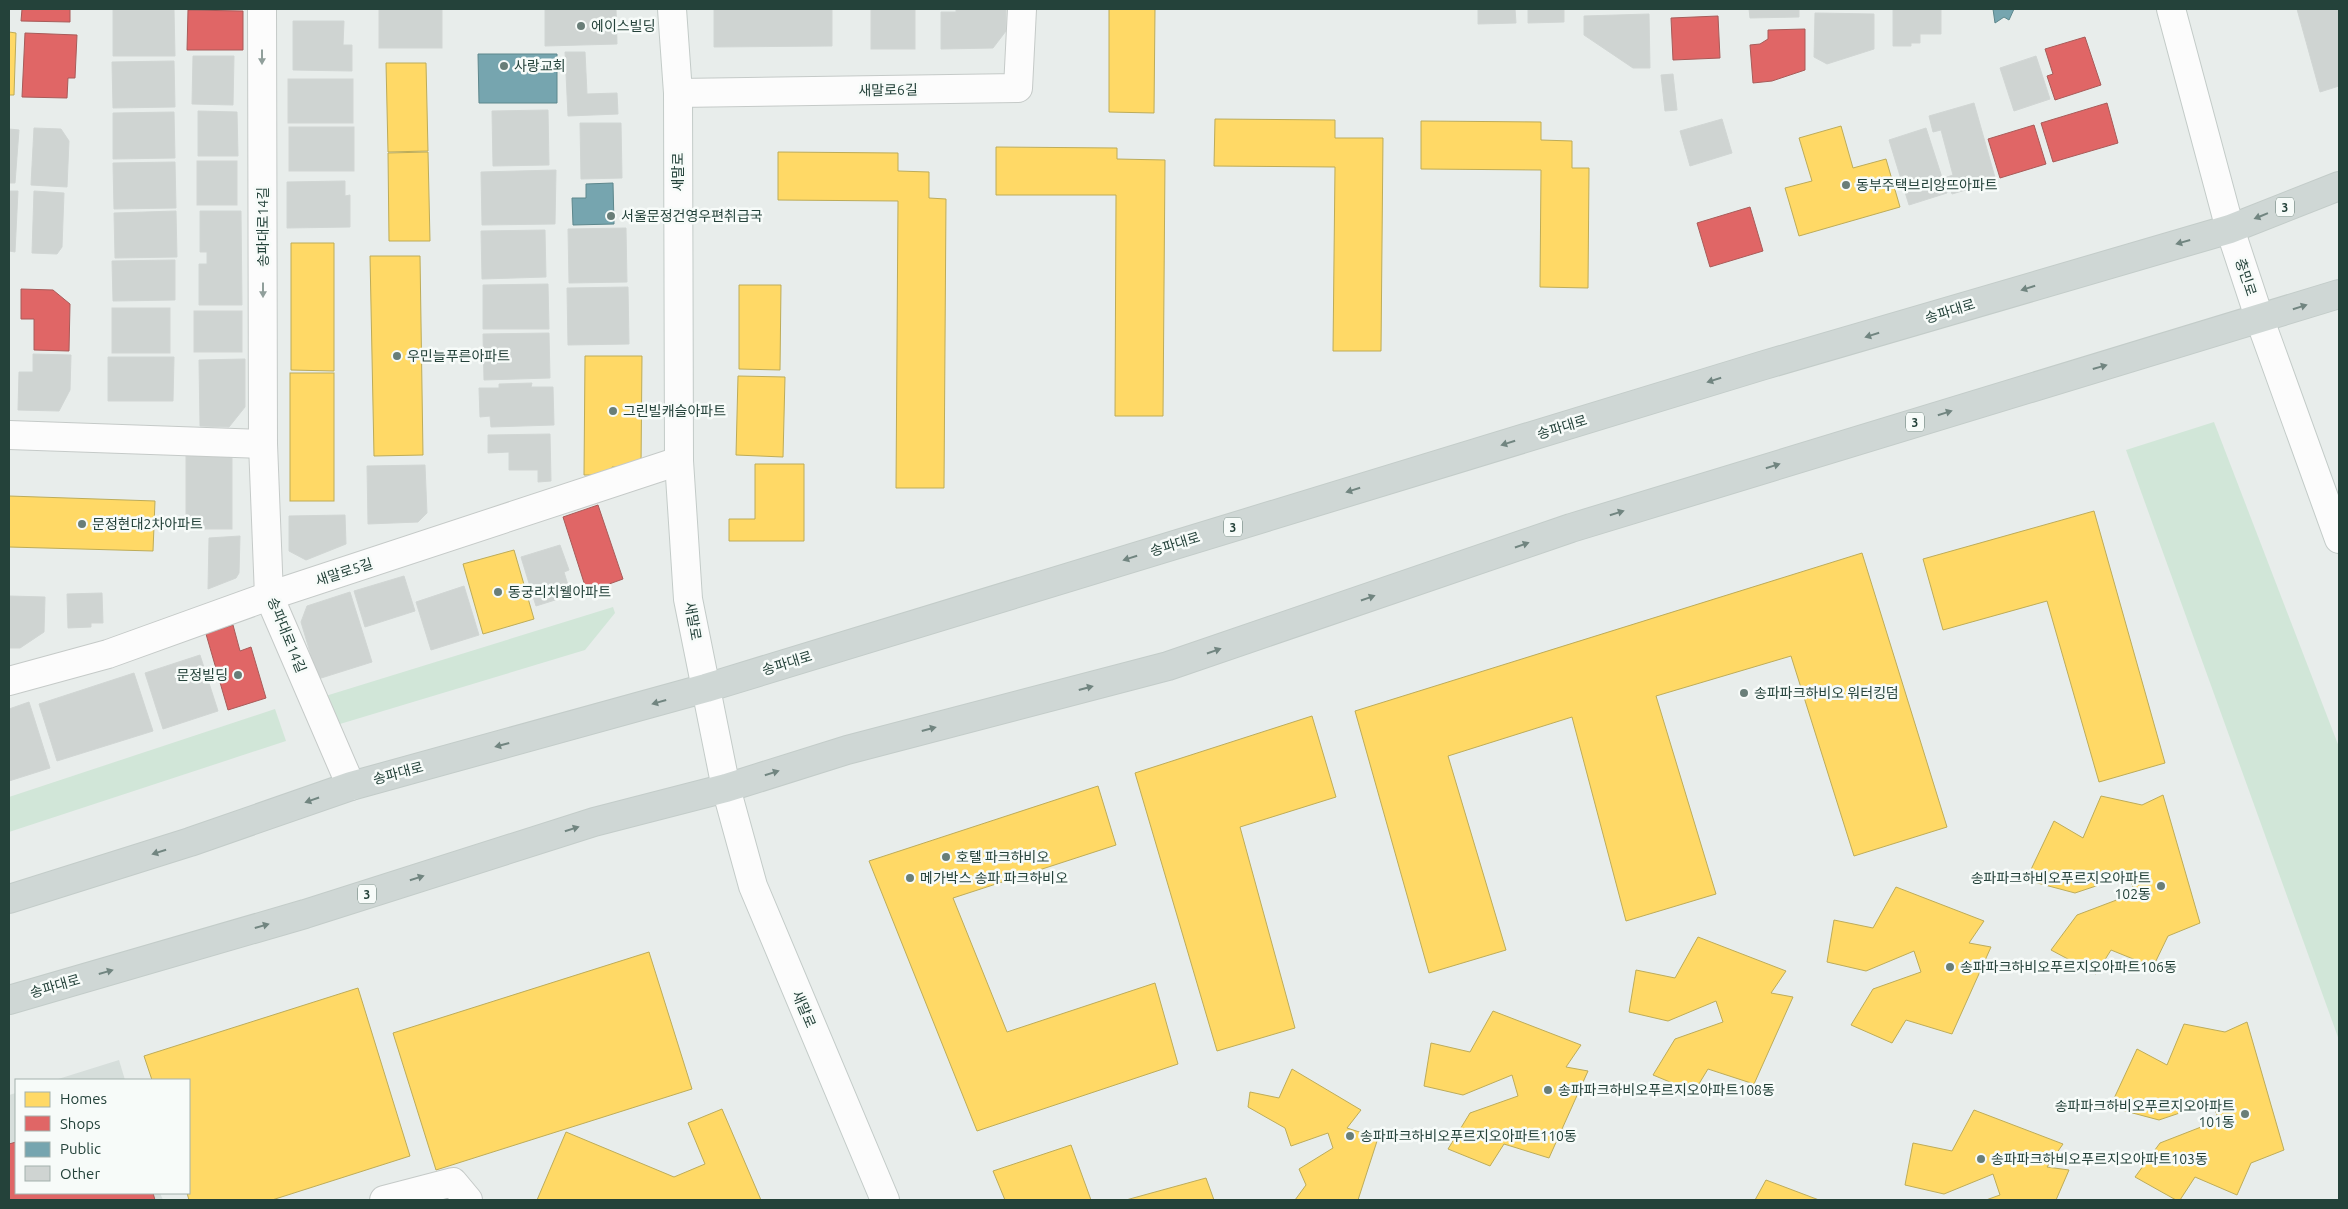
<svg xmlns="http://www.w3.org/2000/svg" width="2348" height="1209" font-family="Ubuntu,'Noto Sans KR',sans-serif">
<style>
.built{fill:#d6dedb}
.green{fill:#d1e6d8}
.homes{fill:#ffd966;stroke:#bdac59}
.shops{fill:#e06666;stroke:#a85b59}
.public{fill:#76a5af;stroke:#5d878c}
.building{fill:#cfd4d2;stroke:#d1d6d4}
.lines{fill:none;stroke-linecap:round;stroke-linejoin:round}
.street-casing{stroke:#c5cac8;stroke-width:30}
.secondary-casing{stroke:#c3cbc8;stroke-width:30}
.primary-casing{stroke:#c3ccc9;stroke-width:30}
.street{stroke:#fcfcfc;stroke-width:28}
.secondary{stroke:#fcfcfc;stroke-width:28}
.primary{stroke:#cfd7d5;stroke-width:28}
.oneway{fill:#909f9b}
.oneway2{fill:#718580}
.poi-dot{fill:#697e78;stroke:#f7fbf9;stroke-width:2}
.labels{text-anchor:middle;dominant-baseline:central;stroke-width:5;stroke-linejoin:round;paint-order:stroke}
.shield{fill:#f7fbf9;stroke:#637a73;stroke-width:1}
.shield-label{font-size:12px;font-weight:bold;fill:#24423a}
.poi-label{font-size:14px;fill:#24423a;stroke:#f7fbf9;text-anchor:start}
.street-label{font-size:14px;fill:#24423a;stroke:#f7fbf9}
</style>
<rect width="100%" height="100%" fill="#e8edeb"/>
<!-- built -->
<g class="built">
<path d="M119 1060 125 1080H55Z"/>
<path d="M16 1093V1193H160L163 1200H9V1095Z"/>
</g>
<!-- green -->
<g class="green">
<path d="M2214 422 2339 747V1040L2126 450Z"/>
<path d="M613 607 615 613 585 650 330 727 319 698Z"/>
<path d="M275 709 286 741 9 832V797Z"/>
</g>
<!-- homes -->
<g class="homes">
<path d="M1109 9H1155L1154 113 1109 112Z"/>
<path d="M9 32 16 33 14 95H9Z"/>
<path d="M386 63H426L428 151 388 152Z"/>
<path d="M1215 119 1335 120V138H1383L1381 351H1333L1335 167 1214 166Z"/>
<path d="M1421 121 1541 122V140L1572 141V168H1589L1588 288 1540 287 1541 170 1421 169Z"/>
<path d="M1841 126 1853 168 1886 159 1900 207 1799 236 1785 188 1812 181 1799 138Z"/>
<path d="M996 147 1117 148V159L1165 160 1163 416H1115L1116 195H996Z"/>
<path d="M428 152 430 241H389L388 153Z"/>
<path d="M778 152 898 153V171L929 172V198L946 199 944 488H896L898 201 778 200Z"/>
<path d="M291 243H334V371L291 370Z"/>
<path d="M370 256H420L423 455 374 456Z"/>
<path d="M739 285H781L780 370 739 369Z"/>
<path d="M585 356H642L641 467H612V475H584Z"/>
<rect x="290" y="373" width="44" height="128"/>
<path d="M738 376 785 377 783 457 736 455Z"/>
<path d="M755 464H804V541H729V519H755Z"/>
<path d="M9 496 155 501 153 551 9 547Z"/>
<path d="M2094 511 2165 763 2099 782 2047 601 1943 630 1923 559Z"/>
<path d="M514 550 534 619 483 634 463 564Z"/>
<path d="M1862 553 1947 827 1854 856 1791 656 1656 696 1716 894 1626 921 1572 717 1448 756 1506 950 1429 973 1355 711Z"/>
<path d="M1312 716 1336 797 1240 827 1295 1028 1217 1051 1135 773Z"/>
<path d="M1098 786 1116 845 953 898 1007 1032 1155 983 1178 1064 977 1131 869 861Z"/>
<path d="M2163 795 2200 923 2168 936 2153 967 2111 950 2096 974 2051 950 2077 915 2135 893 2129 875 2075 893 2026 880 2054 821 2083 838 2101 796 2142 805Z"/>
<path d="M1896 887 1984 921 1969 943 1991 947 1952 1034 1906 1020 1892 1043 1851 1025 1873 989 1921 972 1914 951 1866 971 1827 962 1834 920 1873 928Z"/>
<path d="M1698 937 1786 971 1771 993 1793 997 1754 1084 1708 1069 1694 1092 1653 1075 1675 1039 1723 1022 1716 1001 1668 1021 1629 1012 1636 970 1675 978Z"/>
<path d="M649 952 692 1089 436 1170 393 1033Z"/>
<path d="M358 988 410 1156 272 1200H189L187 1193H189V1080H152L144 1056Z"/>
<path d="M1493 1011 1581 1045 1566 1067 1588 1071 1549 1158 1504 1144 1490 1166 1448 1149 1470 1113 1518 1096 1512 1075 1463 1095 1424 1086 1431 1043 1470 1052Z"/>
<path d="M2247 1022 2284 1150 2251 1163 2237 1195 2195 1177 2180 1200H2176L2135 1177 2160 1143 2219 1120 2212 1102 2159 1120 2110 1107 2137 1049 2167 1065 2184 1024 2225 1032Z"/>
<path d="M1292 1069 1361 1110 1347 1128 1378 1138 1358 1200H1295L1306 1185 1299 1169 1333 1148 1328 1133 1291 1146 1285 1128 1248 1107 1250 1092 1279 1098Z"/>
<path d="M722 1109 761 1200H537L566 1132 674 1177 705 1164 688 1123Z"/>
<path d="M1974 1110 2063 1144 2047 1167 2069 1170 2056 1200H1986L2000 1195 1993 1174 1944 1194 1905 1185 1913 1143 1952 1151Z"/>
<path d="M1071 1145 1091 1200H1005L993 1171Z"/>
<path d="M1206 1178 1214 1200H1126Z"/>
<path d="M1766 1180 1819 1200H1755Z"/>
</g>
<!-- shops -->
<g class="shops">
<path d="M22 9H70V22L21 21Z"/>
<path d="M188 10 243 11V50H187Z"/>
<path d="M1718 16 1720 58 1673 60 1671 18Z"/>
<path d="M1805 29V70L1772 81 1753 83 1750 45 1760 44 1768 39V30Z"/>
<path d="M25 33 77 35 75 78H68L67 98 22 97Z"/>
<path d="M2085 37 2101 85 2055 100 2047 76 2053 74 2045 49Z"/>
<path d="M2107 103 2118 143 2053 162 2041 123Z"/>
<path d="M2034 125 2046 164 2000 178 1988 139Z"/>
<path d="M1750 207 1763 251 1710 267 1697 223Z"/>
<path d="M21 289 53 290 70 304 69 351 34 350V319H21Z"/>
<path d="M598 505 623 579 587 592 563 517Z"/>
<path d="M233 625 240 651 251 647 266 698 228 710 206 634Z"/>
<path d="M16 1142V1193H153L155 1200H9V1144Z"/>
</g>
<!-- public -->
<g class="public">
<path d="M1993 9H2014L2009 20 2004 17 1995 23Z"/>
<path d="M478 54H557V103H479Z"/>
<path d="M613 183 614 224 573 225 572 198H586V184Z"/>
</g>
<!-- building -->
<g class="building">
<rect x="379" y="9" width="63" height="39"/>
<path d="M545 9H616L617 44 545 46Z"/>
<path d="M714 9H832V46L714 47Z"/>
<rect x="871" y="9" width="44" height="40"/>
<path d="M956 9H1006V31L993 48 941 49V12H956Z"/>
<path d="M1478 9H1515L1516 23 1478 24Z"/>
<path d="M1528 9H1564V22L1528 23Z"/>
<path d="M1749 9H1799V17L1750 18Z"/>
<path d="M1893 9H1941V34H1920V43H1911V46H1893Z"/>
<path d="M2297 9H2339V86L2320 92Z"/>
<path d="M113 10H174L175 56H113Z"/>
<path d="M1815 13 1874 14V49L1827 64 1814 57Z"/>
<path d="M1649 14 1650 68H1633L1584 35V16Z"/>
<path d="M293 21H344L343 45H352V71L293 70Z"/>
<path d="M565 52H585L587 94 617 93 618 114 568 116Z"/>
<path d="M193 56H234L233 105 192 104Z"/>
<path d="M2036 56 2050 99 2014 111 2000 68Z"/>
<path d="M174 61 175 107 113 108 112 62Z"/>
<path d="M1673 74 1677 110 1665 111 1661 75Z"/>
<rect x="288" y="79" width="65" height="44"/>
<path d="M1974 103 1996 181 1952 194 1947 177 1953 175 1941 130 1933 132 1929 116Z"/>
<path d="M548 110 549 165 493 166 492 111Z"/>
<path d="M198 111 237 112 238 156H198Z"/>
<path d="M174 112 175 158 113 159V113Z"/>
<path d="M1722 119 1732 153 1690 166 1680 131Z"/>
<path d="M580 123H621L622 178 581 179Z"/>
<rect x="289" y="127" width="65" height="44"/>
<path d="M34 128 61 129 69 141 67 187 31 185Z"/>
<path d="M1926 128 1947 193 1909 205 1889 140Z"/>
<path d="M9 129 19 130 15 183H9Z"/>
<rect x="197" y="161" width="40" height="44"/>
<path d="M175 162 176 208 114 209 113 163Z"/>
<path d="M556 170 555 224 482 225 481 172Z"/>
<path d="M345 181V196L350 195V227L287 228V182Z"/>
<path d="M9 191H18L15 252 9 251Z"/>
<path d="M34 191 64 193 62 247 57 254 32 253Z"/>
<path d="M176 211 177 257 115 258 114 213Z"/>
<path d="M200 211H241L242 305H199V264H207V252H200Z"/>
<path d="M626 228 627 282 569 283 568 229Z"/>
<path d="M545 230 546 277 482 279 481 231Z"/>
<path d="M175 260V300L113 301 112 261Z"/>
<path d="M548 284 549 329H483V285Z"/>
<path d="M628 287 629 344 568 345 567 288Z"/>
<rect x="112" y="308" width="58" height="45"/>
<rect x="194" y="311" width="48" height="41"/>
<path d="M549 333 550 378 484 380 483 334Z"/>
<path d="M33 354 71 355 70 390 59 411 18 410 19 372H33Z"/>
<path d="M108 357H174L173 401H108Z"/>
<path d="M245 359V407L229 427 200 426 199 360Z"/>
<path d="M532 383 531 387H553L554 425 491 427 490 416 480 417 479 388H499V384Z"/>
<path d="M550 434 551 481 538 482V470H509V452L488 453V435Z"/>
<rect x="186" y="456" width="46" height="73"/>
<path d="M425 465 427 513 418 522 368 524 367 466Z"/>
<path d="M345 515 346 544 306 560 289 551V516Z"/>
<path d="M240 536 239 573 236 578 208 589 209 538Z"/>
<path d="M560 545 569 570 564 572 571 595 536 606 521 557Z"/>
<path d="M404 576 415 611 365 627 354 591Z"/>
<path d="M464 586 479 635 431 650 416 602Z"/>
<path d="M350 592 372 662 318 679 301 622 307 606Z"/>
<path d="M102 593 103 623H91V627L68 628 67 594Z"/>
<path d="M9 596 45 597 44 632 20 648H9Z"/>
<path d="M200 655 218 711 163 729 145 673Z"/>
<path d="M134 673 153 731 57 761 39 704Z"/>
<path d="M29 702 50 768 9 781V709Z"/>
</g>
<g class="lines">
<!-- street casing -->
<g class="street-casing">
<g id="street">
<path d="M262 9 263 444 269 596 351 786"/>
<path d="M678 93 1018 88 1022 9"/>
<path d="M9 435 263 444"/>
<path d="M9 681 108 654 269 596 679 461"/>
<path d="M384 1200 453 1182 468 1200"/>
</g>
</g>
<!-- secondary casing -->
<g class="secondary-casing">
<g id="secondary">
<path d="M672 9 678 93 679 461 688 599 726 788 753 886 885 1200"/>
<path d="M2171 9 2230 229 2260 320 2339 539"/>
</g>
</g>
<!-- primary casing -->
<g class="primary-casing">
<g id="primary">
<path d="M9 899 190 842 351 786 706 688 1761 366 2230 229 2339 186"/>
<path d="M9 1000 305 914 594 822 726 788 847 750 1168 666 1571 528 2339 294"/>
</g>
</g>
<!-- street -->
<use href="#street" class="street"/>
<!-- secondary -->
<use href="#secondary" class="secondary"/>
<!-- primary -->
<use href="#primary" class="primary"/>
</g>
<!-- one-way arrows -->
<defs><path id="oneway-solid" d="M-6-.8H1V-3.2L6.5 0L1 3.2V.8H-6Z" transform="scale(1.25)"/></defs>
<g class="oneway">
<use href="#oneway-solid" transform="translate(262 57) rotate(90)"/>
<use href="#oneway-solid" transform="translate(263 290) rotate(90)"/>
</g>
<g class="oneway2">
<use href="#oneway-solid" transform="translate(2261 216) rotate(158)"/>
<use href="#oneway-solid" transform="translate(2183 242) rotate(164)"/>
<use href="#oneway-solid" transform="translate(2028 288) rotate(163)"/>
<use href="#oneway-solid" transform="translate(2300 307) rotate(-18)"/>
<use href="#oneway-solid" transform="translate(1872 335) rotate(163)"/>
<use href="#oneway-solid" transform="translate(2100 367) rotate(-16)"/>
<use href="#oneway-solid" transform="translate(1714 380) rotate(163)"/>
<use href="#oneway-solid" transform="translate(1945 413) rotate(-17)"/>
<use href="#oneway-solid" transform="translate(1508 443) rotate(163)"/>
<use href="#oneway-solid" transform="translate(1773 466) rotate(-17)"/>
<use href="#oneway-solid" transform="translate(1353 490) rotate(163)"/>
<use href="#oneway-solid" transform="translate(1617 513) rotate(-17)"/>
<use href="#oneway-solid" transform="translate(1522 545) rotate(-19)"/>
<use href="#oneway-solid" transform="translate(1130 558) rotate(163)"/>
<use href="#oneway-solid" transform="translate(1368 598) rotate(-19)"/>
<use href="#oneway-solid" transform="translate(1214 651) rotate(-19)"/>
<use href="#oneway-solid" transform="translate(1086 688) rotate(-15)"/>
<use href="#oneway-solid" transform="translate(659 702) rotate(164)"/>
<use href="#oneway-solid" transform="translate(929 729) rotate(-15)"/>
<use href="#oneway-solid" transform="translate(502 745) rotate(165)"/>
<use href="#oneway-solid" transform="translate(772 773) rotate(-17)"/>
<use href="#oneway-solid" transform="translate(312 800) rotate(161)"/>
<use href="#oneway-solid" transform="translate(572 829) rotate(-18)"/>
<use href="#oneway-solid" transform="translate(159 852) rotate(162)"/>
<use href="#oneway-solid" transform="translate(417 878) rotate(-18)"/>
<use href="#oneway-solid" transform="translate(262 926) rotate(-16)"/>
<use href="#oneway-solid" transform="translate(106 972) rotate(-16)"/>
</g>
<!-- markers -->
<g class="poi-dot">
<circle cx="581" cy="26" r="5"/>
<circle cx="504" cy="66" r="5"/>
<circle cx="1846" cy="185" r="5"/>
<circle cx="611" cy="216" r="5"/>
<circle cx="397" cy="356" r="5"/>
<circle cx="613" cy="411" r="5"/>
<circle cx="82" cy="524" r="5"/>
<circle cx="498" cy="592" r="5"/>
<circle cx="238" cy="675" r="5"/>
<circle cx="1744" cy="693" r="5"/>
<circle cx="946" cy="857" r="5"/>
<circle cx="910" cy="878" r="5"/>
<circle cx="2161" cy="886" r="5"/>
<circle cx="1950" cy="967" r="5"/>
<circle cx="1548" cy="1090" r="5"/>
<circle cx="2245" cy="1114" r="5"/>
<circle cx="1350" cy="1136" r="5"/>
<circle cx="1981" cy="1159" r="5"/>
</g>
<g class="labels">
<!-- shield labels -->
<g class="shield">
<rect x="2276" y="197.5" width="18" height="19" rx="4"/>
<rect x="1906" y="412.5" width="18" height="19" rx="4"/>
<rect x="1224" y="517.5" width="18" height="19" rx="4"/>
<rect x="358" y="884.5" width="18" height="19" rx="4"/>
</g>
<g class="shield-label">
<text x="2285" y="207">3</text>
<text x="1915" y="422">3</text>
<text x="1233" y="527">3</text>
<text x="367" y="894">3</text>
</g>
<!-- poi labels -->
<g class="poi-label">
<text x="591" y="26">에이스빌딩</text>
<text x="514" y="66">사랑교회</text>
<text x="1856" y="185">동부주택브리앙뜨아파트</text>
<text x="621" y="216">서울문정건영우편취급국</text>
<text x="407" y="356">우민늘푸른아파트</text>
<text x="623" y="411">그린빌캐슬아파트</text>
<text x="92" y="524">문정현대2차아파트</text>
<text x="508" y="592">동궁리치웰아파트</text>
<text x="228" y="675" text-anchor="end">문정빌딩</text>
<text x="1754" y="693">송파파크하비오 워터킹덤</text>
<text x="956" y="857">호텔 파크하비오</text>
<text x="920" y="878">메가박스 송파 파크하비오</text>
<text x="2151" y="878" text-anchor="end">송파파크하비오푸르지오아파트<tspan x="2151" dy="16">102동</tspan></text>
<text x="1960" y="967">송파파크하비오푸르지오아파트106동</text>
<text x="1558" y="1090">송파파크하비오푸르지오아파트108동</text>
<text x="2235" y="1106" text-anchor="end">송파파크하비오푸르지오아파트<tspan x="2235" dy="16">101동</tspan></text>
<text x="1360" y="1136">송파파크하비오푸르지오아파트110동</text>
<text x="1991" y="1159">송파파크하비오푸르지오아파트103동</text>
</g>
<!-- street labels -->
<g class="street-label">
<text transform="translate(888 90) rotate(-1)">새말로6길</text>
<text transform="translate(678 172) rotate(-90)">새말로</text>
<text transform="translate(263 227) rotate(-90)">송파대로14길</text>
<text transform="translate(2246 277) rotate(72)">충민로</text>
<text transform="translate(1950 311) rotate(-17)">송파대로</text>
<text transform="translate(1562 427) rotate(-17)">송파대로</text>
<text transform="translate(1175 544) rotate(-17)">송파대로</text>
<text transform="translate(344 572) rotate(-18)">새말로5길</text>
<text transform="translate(693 621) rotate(80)">새말로</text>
<text transform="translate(287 635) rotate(68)">송파대로14길</text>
<text transform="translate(787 663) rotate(-17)">송파대로</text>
<text transform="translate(398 773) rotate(-15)">송파대로</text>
<text transform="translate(55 986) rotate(-16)">송파대로</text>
<text transform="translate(804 1009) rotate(67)">새말로</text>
</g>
</g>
<!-- border -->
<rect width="2348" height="1209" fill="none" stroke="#24423a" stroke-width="20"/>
<!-- legend -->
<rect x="15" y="1079" width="175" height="115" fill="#f7fbf9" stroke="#a3b1ad"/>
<rect x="25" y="1092" width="25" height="15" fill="#ffd966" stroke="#a3b1ad"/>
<text x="60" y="1104" font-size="15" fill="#24423a">Homes</text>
<rect x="25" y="1116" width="25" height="15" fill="#e06666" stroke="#a3b1ad"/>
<text x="60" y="1129" font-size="15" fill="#24423a">Shops</text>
<rect x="25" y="1142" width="25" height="15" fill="#76a5af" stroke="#a3b1ad"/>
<text x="60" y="1154" font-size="15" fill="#24423a">Public</text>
<rect x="25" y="1166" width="25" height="15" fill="#cfd4d2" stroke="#a3b1ad"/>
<text x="60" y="1179" font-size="15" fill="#24423a">Other</text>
</svg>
